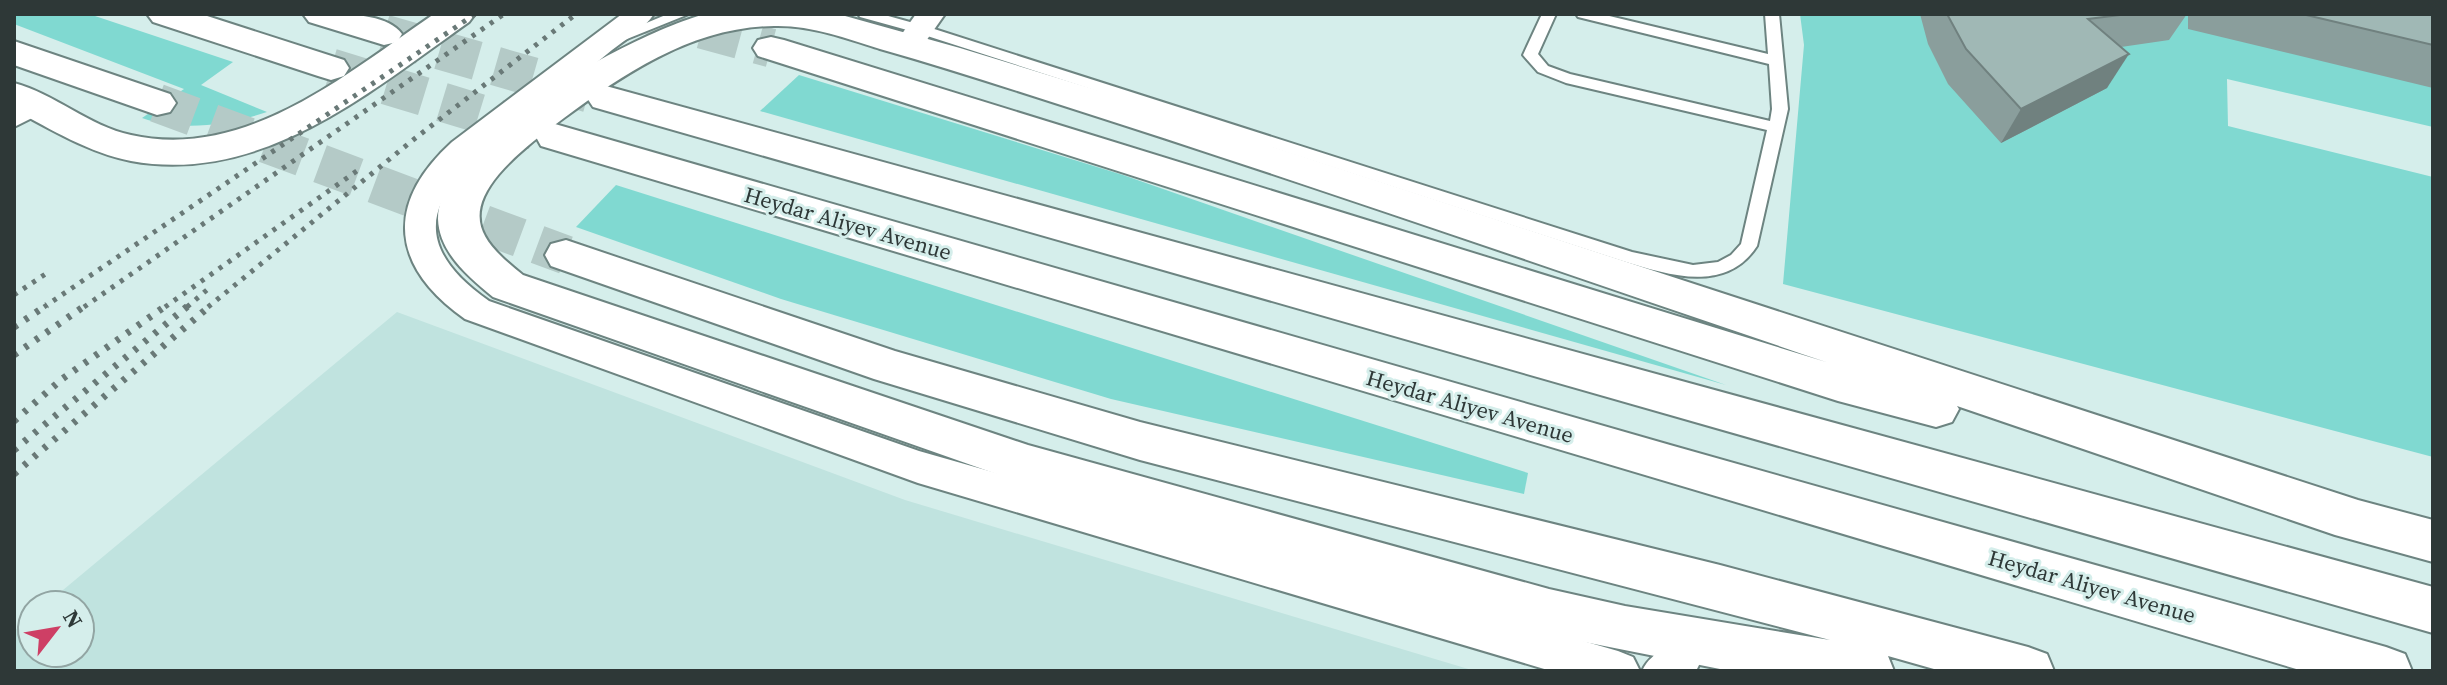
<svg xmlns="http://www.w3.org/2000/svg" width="2447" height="685" font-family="'Source Serif 4',serif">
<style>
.built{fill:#c0e3df}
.green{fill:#80d9d1}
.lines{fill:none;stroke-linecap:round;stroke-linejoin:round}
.secondary-tunnel{stroke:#b4cac7;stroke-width:39;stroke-dasharray:39 19;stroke-linecap:butt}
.highway-tunnel{stroke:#b4cac7;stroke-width:39;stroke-dasharray:39 19;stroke-linecap:butt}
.lane-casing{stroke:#6d8481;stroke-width:4}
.street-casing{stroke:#6d8481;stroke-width:4}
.secondary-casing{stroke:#6d8481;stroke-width:4}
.highway-casing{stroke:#6d8481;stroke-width:4}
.lane{fill:#fff;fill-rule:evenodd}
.street{fill:#fff;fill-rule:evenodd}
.secondary{fill:#fff;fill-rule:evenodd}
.highway{fill:#fff;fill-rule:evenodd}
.rail-far1{stroke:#697977;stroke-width:5;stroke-dasharray:4 7;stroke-linecap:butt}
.rail{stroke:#697977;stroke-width:7;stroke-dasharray:4 9;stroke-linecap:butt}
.wall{fill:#8a9e9c}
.shaded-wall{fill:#70817f}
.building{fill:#a0b8b5;stroke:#70817f;stroke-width:2}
.labels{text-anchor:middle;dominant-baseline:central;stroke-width:6;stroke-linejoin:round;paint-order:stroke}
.street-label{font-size:22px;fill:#2e3837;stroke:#d5eeeb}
</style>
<rect width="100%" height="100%" fill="#d5eeeb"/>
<!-- built -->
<path class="built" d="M397 312 905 500 1475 671H14V631L32 616V653H80V605H45Z"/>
<!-- green -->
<g class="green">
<path d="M14 14H89L233 62 201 85 267 112C227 125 183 132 142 118L184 89 14 24Z"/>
<path d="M1800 14H2433V127L2227 79 2228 126 2433 177V457L1783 284 1804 45Z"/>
<path d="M799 75 1123 175 1726 385 760 111Z"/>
<path d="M616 185 1528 473 1524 494 1111 399 781 299 576 227Z"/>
</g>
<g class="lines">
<!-- secondary-tunnel -->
<g class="secondary-tunnel">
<path d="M646 14 771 48"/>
<path d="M157 103 566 255"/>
</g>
<!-- highway-tunnel -->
<g class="highway-tunnel">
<path d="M384 34 596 95"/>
<path d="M331 68 543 133"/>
</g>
<!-- lane casing -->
<g class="lane-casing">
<g id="lane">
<path d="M668 14H689L627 39 622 41 615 36Z"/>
<path d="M858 14H881L928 27 1632 252 1693 265 1718 262 1731 255 1741 244 1767 130 1566 83 1538 72 1523 55 1542 14H1556L1538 54 1548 66 1570 74 1770 121 1772 109 1769 64 1578 17 1576 14H1601L1768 54 1765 14H1779L1788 109 1757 246C1726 294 1668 275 1623 261L918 33 860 17Z"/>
</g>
</g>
<!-- street casing -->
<g class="street-casing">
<g id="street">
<path d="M622 14H654C644 29 626 39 612 50 585 72 558 94 530 115 458 170 382 226 489 301L919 451 1618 651 1633 657 1640 671H1551L918 483 465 319C391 267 384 204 452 142Z"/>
<path d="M916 14H945L919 51 909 54 899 51 894 45Z"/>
<path d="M35 94 46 97 50 104 46 111 14 127V103Z"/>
<path d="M1690 622 1705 627 1711 641 1696 671H1642C1648 658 1654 657 1663 647 1674 635 1673 628 1690 622Z"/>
</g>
</g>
<!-- secondary casing -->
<g class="secondary-casing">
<g id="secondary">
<path d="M434 14H475L469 22C370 92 261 185 131 161 89 153 51 129 14 110V83C55 94 89 126 131 135 245 161 346 74 434 14Z"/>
<path d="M706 14H838L960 48 1129 100 2358 500 2433 520V562L2335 535 1957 406 1959 409 1952 422 1936 427 1838 401 758 56 753 48 758 40 771 37 784 40 1826 362C1570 275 1315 186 1058 104 999 85 940 66 880 49 845 38 810 25 774 26 694 27 626 72 564 118 541 135 518 152 499 174 461 219 484 244 523 275L1028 445 1549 589 1625 606 1830 640 1140 460 874 379 551 266 545 255 551 244 566 240 895 351 1140 422 1720 565 2028 647 2047 654 2054 671H1941L1888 656 1894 671H1730L1549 635 1028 485 493 297C470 278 439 253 438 219 438 138 637 31 706 14Z"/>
<path d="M14 41 170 94 176 103 170 112 157 115 14 65Z"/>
</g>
</g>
<!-- highway casing -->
<g class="highway-casing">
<g id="highway">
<path d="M147 14H201L344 60 349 68 344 76 331 80 318 76 153 22Z"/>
<path d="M303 14C330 14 385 10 402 34L397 42 384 45 309 22Z"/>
<path d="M606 86 2433 587V633L593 107 587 98 593 89Z"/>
<path d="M555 124 1670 445 2386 647 2405 654 2412 671H2303L541 146 536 137 541 128Z"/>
</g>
</g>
<!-- lane -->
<use href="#lane" class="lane"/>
<!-- street -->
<use href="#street" class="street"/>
<!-- secondary -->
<use href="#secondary" class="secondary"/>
<!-- highway -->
<use href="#highway" class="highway"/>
<!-- rail-far1 -->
<g class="rail-far1">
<path d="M14 295 47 273"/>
<path d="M44 307 475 14"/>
<path d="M84 307 504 14"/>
<path d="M165 307 361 168"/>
<path d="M187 307 208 289"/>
<path d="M208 307 413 140 576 14"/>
</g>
<!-- rail -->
<g class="rail">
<path d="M14 327 47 305"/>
<path d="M14 355 86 305"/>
<path d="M14 421 62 379 167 305"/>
<path d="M14 450 189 305"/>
<path d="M14 474 211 305"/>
</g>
</g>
<!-- wall -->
<g class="wall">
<path d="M1920 14H2187L2169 40 2121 47 2107 88 2001 143 1948 84 1928 44Z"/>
<path d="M2188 14H2433V88L2188 29Z"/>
</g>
<!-- shaded-wall -->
<path class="shaded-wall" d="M2129 54 2107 88 2001 143 2021 109Z"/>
<!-- building -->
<g class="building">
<path d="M1947 14H2128L2088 19 2129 54 2021 109 1966 49Z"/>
<path d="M2302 14H2433V45Z"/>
</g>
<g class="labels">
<!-- street labels -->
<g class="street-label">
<text transform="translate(848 223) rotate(16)">Heydar Aliyev Avenue</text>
<text transform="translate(1470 406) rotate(16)">Heydar Aliyev Avenue</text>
<text transform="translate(2092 586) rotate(16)">Heydar Aliyev Avenue</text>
</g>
</g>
<!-- border -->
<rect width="2447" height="685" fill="none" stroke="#2e3837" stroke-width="32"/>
<!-- north arrow -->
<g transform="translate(56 629) rotate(59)"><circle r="38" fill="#d5eeeb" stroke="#92a5a3" stroke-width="2"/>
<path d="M0-6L14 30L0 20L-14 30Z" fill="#ce3f65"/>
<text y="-12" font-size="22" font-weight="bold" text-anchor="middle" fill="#2e3837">N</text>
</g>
</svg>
